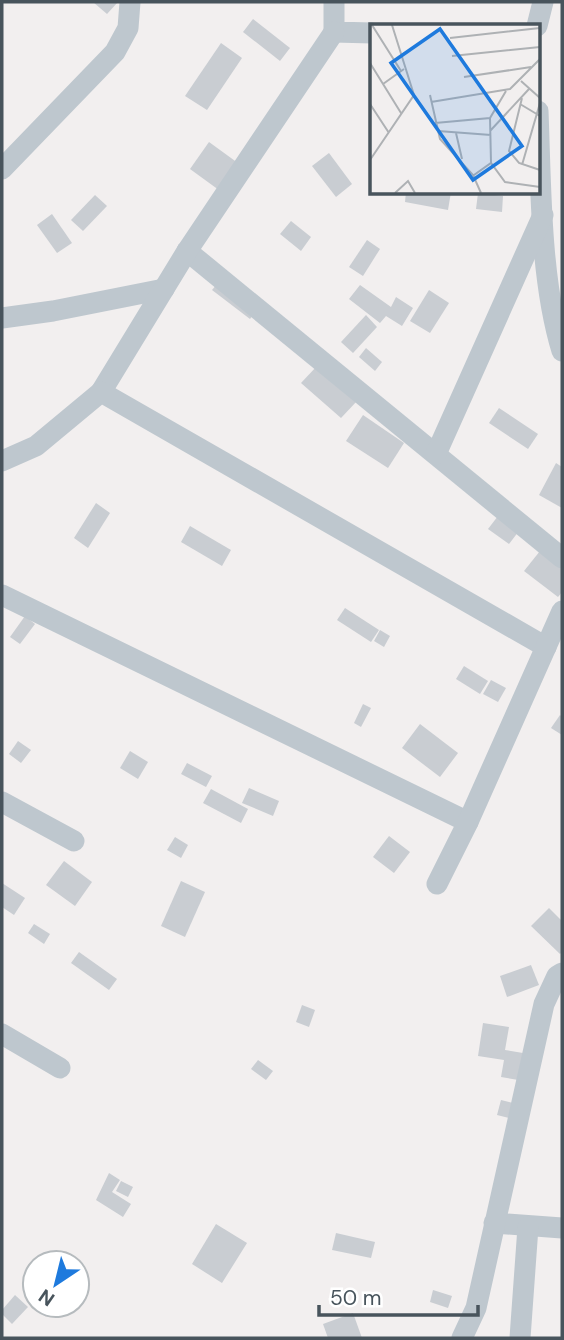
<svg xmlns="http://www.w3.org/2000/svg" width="564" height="1340" font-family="'DM Sans',sans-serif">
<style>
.building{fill:#c9cdd2}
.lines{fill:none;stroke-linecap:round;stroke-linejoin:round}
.minor{stroke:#bec7ce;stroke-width:21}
.inset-road{fill:none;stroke:#aeb1b4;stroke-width:2}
.view{fill:#1e7add;fill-opacity:0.15;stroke:#1e7add;stroke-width:3.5}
.inset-edge{fill:none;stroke:#48545c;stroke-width:3.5}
</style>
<rect width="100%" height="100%" fill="#f2efef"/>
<!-- building -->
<g class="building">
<path d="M93 2H118L107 14Z"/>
<path d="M253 19 290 48 280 61 243 32Z"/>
<path d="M221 43 242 58 207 110 185 96Z"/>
<path d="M209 142 242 166 223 193 190 169Z"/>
<path d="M329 153 352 184 336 197 312 166Z"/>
<path d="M406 192H451L448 210 405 202Z"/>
<path d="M478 193 503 196 502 212 476 209Z"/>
<path d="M95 195 107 206 83 231 71 220Z"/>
<path d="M52 214 72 243 57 253 37 225Z"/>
<path d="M291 221 311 237 301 251 280 234Z"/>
<path d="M367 240 380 249 363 276 349 267Z"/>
<path d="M222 278 259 307 250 319 212 290Z"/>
<path d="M360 285 391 307 396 297 413 308 402 326 386 316 380 323 349 299Z"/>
<path d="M429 290 449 303 430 333 410 321Z"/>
<path d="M366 315 377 327 353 353 341 342Z"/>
<path d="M366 348 382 362 375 371 359 357Z"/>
<path d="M317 366 357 401 341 418 301 383Z"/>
<path d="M499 408 538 434 528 449 489 423Z"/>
<path d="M363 415 404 443 388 468 346 441Z"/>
<path d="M556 463 562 467V508L539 495Z"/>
<path d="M96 503 110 513 88 548 74 538Z"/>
<path d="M498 516 519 531 509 544 488 529Z"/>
<path d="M190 526 231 550 222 566 181 542Z"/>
<path d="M540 551 562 567V592L558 597 524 571Z"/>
<path d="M345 608 379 630 371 642 337 620Z"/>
<path d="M25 616 35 624 20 644 10 637Z"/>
<path d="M380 630 390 636 384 647 374 641Z"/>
<path d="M464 666 488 681 480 694 456 679Z"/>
<path d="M491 680 506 688 498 702 483 694Z"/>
<path d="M363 704 371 708 361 727 354 723Z"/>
<path d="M560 715 562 717V735L551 728Z"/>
<path d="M420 724 458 753 440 777 402 748Z"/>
<path d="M18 741 31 750 21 763 9 754Z"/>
<path d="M130 751 148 762 138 779 120 768Z"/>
<path d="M187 763 212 776 206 787 181 774Z"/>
<path d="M249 788 279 801 273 816 242 803Z"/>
<path d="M211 789 248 809 241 823 203 803Z"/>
<path d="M389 836 410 852 394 873 373 857Z"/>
<path d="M175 837 188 845 181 858 167 850Z"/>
<path d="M64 861 92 882 75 906 46 885Z"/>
<path d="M181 881 205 892 185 937 161 926Z"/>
<path d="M2 883 25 898 14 915 2 907Z"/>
<path d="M549 908 562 921V952L560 954 531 926Z"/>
<path d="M34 924 50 934 44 944 28 933Z"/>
<path d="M79 952 117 979 109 990 71 963Z"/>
<path d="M531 965 539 985 507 997 500 976Z"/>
<path d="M302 1005 315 1010 309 1027 296 1022Z"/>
<path d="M483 1023 509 1027 505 1050 529 1054 524 1081 501 1077 504 1060 478 1056Z"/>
<path d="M258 1060 273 1071 266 1080 251 1069Z"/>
<path d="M501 1100 525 1106 521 1121 497 1115Z"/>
<path d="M109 1173 120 1180 112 1192 131 1204 123 1217 96 1200Z"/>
<path d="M121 1181 133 1187 128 1197 116 1191Z"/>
<path d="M216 1224 247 1243 222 1283 192 1264Z"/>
<path d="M336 1233 375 1242 371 1258 332 1250Z"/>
<path d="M433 1290 452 1296 448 1308 430 1302Z"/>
<path d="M15 1295 28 1307 12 1324 2 1314V1310Z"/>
<path d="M353 1313 362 1338H328L323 1324Z"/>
</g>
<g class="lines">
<!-- minor -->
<g class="minor">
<path d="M334 2V32L372 33"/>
<path d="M537 26 543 2"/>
<path d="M538 111C541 186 540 279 562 351"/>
<path d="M2 169 115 52 128 28 130 2"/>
<path d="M187 251 562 558"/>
<path d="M2 318 53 311 164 289"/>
<path d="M101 392 187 251 334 32"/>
<path d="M436 454 543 215"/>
<path d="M2 461 36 446 101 392 546 647"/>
<path d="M2 595 468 822"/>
<path d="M2 802 74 841"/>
<path d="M437 884 468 822 562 611"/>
<path d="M2 1034 60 1068"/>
<path d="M494 1223 562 1228"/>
<path d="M462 1338 476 1308 544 1004 557 976 562 973"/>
<path d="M520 1338 528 1227"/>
</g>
</g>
<!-- overview -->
<g transform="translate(370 24)">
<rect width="170" height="170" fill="#f2efef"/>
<path class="inset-road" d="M2 1 31 47M80 14 170 4M82 32 170 23M0 39 31 89M94 53 161 43M151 57 170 74M13 60 34 45M60 71 70 115 103 151 111 169M152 74 139 127 149 139 170 146M61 78 140 65 170 35M0 80 19 109M150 80 170 92M120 94 121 139M65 99 120 94 136 67M68 107 121 111M120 107 159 65M86 109 92 135M0 136 44 71 22 1M152 141 170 79M104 151 121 139 135 158 170 163M25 169 38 157 45 169"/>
<path class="view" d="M70 5 152 122 103 156 21 39Z"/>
<rect width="170" height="170" class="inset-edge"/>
</g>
<!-- border -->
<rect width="564" height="1340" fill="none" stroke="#48545c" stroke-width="7"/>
<!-- north arrow -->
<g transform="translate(56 1284) rotate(215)"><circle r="33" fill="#ffffff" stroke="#b6bbbe" stroke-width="2"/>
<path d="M0-5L12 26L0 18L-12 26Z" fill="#1e7add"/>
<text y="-10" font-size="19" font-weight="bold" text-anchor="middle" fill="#48545c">N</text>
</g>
<!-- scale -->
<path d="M319 1305v10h159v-10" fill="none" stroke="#48545c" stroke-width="3.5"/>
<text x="330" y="1305" font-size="21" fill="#48545c" stroke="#ffffff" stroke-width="5" paint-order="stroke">50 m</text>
</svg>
